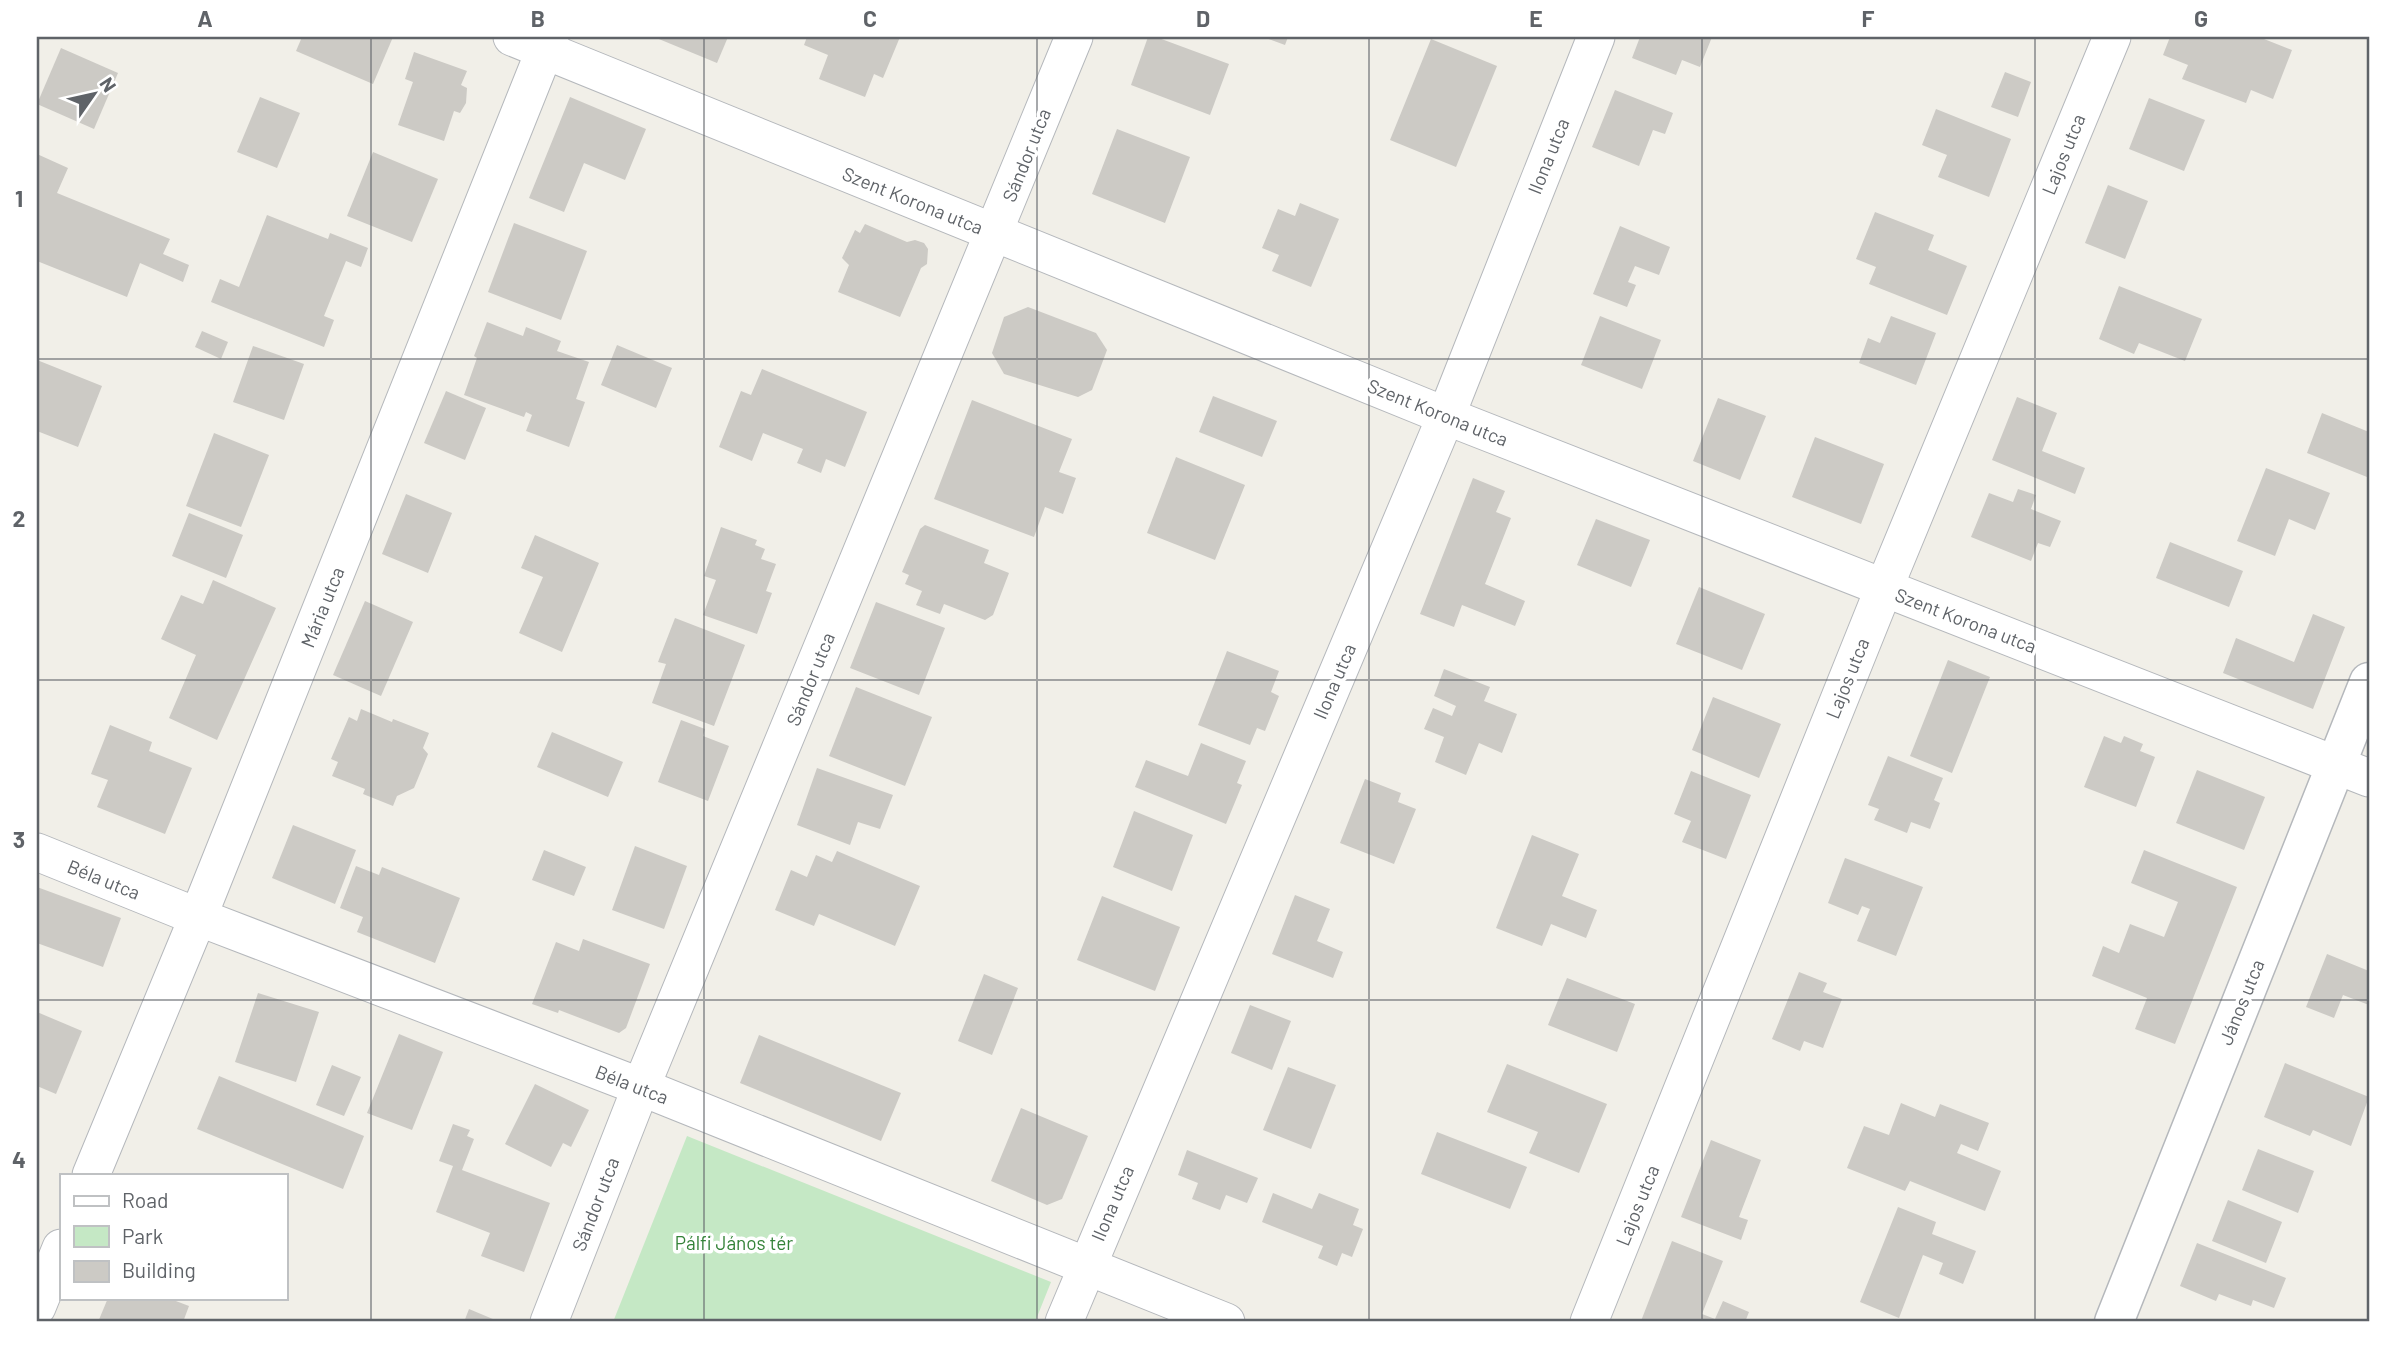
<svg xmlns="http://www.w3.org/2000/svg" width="2406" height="1359" font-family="Barlow,sans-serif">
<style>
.green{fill:#c5e8c5}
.building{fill:#cccac5}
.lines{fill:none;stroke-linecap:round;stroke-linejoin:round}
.minor-casing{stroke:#b5b8bc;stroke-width:39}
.tertiary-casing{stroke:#b5b8bc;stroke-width:41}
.minor{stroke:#fff;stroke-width:37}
.tertiary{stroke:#fff;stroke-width:38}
.grid{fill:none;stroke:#5f6368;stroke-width:2;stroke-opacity:0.55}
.labels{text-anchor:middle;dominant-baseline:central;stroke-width:7;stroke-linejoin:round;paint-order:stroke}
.street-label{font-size:19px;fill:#5f6368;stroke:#fff}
.park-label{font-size:19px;fill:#348238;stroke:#fff}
.neatline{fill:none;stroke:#5f6368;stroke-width:2.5}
.grid-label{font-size:23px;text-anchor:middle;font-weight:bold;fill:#5f6368}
</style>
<rect width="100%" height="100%" fill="#f1efe8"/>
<!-- green -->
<path class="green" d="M687 1136 1051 1282 1035 1322H613Z"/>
<!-- building -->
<g class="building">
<path d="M302 37H393L373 84 296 51Z"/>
<path d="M654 37H728L717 63Z"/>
<path d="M807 37H900L883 78 874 74 865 97 819 79 828 55 804 45Z"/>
<path d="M1148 37H1156L1229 64 1210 115 1131 85Z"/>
<path d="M1263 37H1288L1285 45Z"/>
<path d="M1640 37H1712L1700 67 1682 60 1676 75 1632 58Z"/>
<path d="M2170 37H2259L2292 50 2273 99 2251 90 2246 103 2182 79 2188 65 2163 55Z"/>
<path d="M1431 39 1497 66 1456 167 1390 140Z"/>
<path d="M61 48 118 73 94 129 37 104Z"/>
<path d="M414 52 467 71 461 85 467 88 466 103 460 113 454 111 444 141 398 125 413 82 405 79Z"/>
<path d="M2005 72 2031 82 2018 117 1991 107Z"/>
<path d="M1615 90 1673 113 1665 134 1653 130 1639 166 1592 147Z"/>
<path d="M260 97 300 113 277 168 237 152Z"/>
<path d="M570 97 646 129 625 180 584 163 564 212 529 198Z"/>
<path d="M2149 98 2205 120 2184 171 2129 149Z"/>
<path d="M1936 109 2011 139 1989 197 1938 177 1947 155 1922 145Z"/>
<path d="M1117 129 1190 157 1165 223 1092 194Z"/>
<path d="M373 152 438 179 412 242 347 216Z"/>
<path d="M37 154 68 168 57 193 170 239 163 254 189 265 183 282 140 263 127 297 37 261Z"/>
<path d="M2108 185 2148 201 2125 259 2085 243Z"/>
<path d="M1300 203 1339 219 1311 287 1272 271 1279 255 1262 248 1278 209 1295 216Z"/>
<path d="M1875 212 1934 235 1928 250 1967 266 1947 315 1869 284 1876 267 1856 259Z"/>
<path d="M267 215 328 239 330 233 368 248 361 267 346 261 324 316 334 320 324 347 211 302 220 279 239 287Z"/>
<path d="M514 223 587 251 561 320 488 292Z"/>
<path d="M865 224 907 242 915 240 924 243 928 249 927 264 921 268 900 317 838 292 849 265 842 258 855 230 860 233Z"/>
<path d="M1620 226 1670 247 1659 275 1635 266 1628 282 1636 285 1627 307 1593 294Z"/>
<path d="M2119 286 2202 319 2185 361 2139 343 2134 354 2099 339Z"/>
<path d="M1028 307 1096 333 1107 350 1092 390 1078 397 1004 374 992 353 1004 317Z"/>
<path d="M1600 316 1661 340 1642 389 1581 365Z"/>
<path d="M1891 316 1936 333 1916 385 1859 363 1868 338 1880 343Z"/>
<path d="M487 322 523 336 526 327 561 341 557 351 589 362 576 399 585 402 569 447 526 431 532 415 526 412 524 417 464 395 477 358 474 356Z"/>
<path d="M202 331 228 342 221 359 195 347Z"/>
<path d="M617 345 672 368 656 408 601 385Z"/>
<path d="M253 346 304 364 284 420 233 402Z"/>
<path d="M37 360 102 386 78 447 37 431Z"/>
<path d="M762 369 867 412 845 467 826 459 821 473 797 463 803 449 763 433 752 461 719 447 741 391 751 395Z"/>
<path d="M446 391 486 408 465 460 424 443Z"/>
<path d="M1213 396 1277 421 1262 457 1199 432Z"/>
<path d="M2017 397 2057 413 2042 451 2085 468 2075 494 1992 460Z"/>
<path d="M1718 398 1766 416 1740 480 1693 461Z"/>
<path d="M972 400 1072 439 1059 472 1076 478 1063 514 1045 507 1034 537 934 499Z"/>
<path d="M2322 413 2369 432V472L2367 477 2307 453Z"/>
<path d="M214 433 269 455 241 527 186 506Z"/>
<path d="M1815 437 1884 464 1861 524 1792 497Z"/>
<path d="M1176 457 1245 485 1215 560 1147 533Z"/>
<path d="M2266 468 2330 493 2315 530 2289 519 2275 556 2237 541Z"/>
<path d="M1473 478 1505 491 1496 512 1511 518 1485 584 1525 601 1515 626 1462 605 1454 627 1420 614Z"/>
<path d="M2018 489 2036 495 2031 509 2061 521 2050 547 2038 543 2031 561 1971 537 1989 493 2013 502Z"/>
<path d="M406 494 452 513 428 573 382 554Z"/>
<path d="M189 513 243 535 226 578 172 556Z"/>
<path d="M1596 519 1650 540 1631 587 1577 565Z"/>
<path d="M925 525 989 550 984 563 1009 573 993 615 985 620 944 604 940 614 916 605 922 591 905 584 909 575 902 572 920 529Z"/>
<path d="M721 527 757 540 755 545 765 549 761 559 776 564 766 591 772 593 757 634 703 615 716 580 704 576Z"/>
<path d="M535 535 599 563 562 652 519 633 543 577 521 568Z"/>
<path d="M2170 542 2243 571 2229 607 2156 578Z"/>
<path d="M213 580 276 608 217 740 169 718 196 655 161 639 181 595 203 604Z"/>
<path d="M1699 587 1765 614 1742 670 1676 644Z"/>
<path d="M365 601 413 622 381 696 333 675Z"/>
<path d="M876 602 945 628 919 695 850 668Z"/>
<path d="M2313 614 2345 627 2313 709 2223 673 2236 638 2294 662Z"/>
<path d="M675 618 745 645 714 726 652 703 666 664 658 662Z"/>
<path d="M1227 651 1279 671 1271 692 1279 696 1265 731 1257 728 1250 745 1198 725Z"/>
<path d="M1948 660 1990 677 1952 773 1910 756Z"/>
<path d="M1444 669 1490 687 1484 701 1517 714 1502 753 1479 743 1466 775 1435 762 1444 737 1424 729 1433 708 1452 716 1456 706 1434 696Z"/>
<path d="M856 687 932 717 905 786 829 756Z"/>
<path d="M1713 697 1781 724 1759 778 1692 750Z"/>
<path d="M361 709 392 722 393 719 429 733 423 748 428 754 414 788 397 796 393 806 363 794 365 789 332 776 338 762 331 759 349 717 357 721Z"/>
<path d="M681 720 705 729 703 736 729 746 708 801 658 782Z"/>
<path d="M110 725 152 742 149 751 192 768 165 834 97 807 108 780 91 774Z"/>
<path d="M552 732 623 762 608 797 537 767Z"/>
<path d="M2104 736 2121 743 2124 736 2143 744 2140 751 2155 757 2136 807 2084 787Z"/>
<path d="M1201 743 1246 761 1237 783 1242 785 1226 824 1135 787 1146 760 1188 776Z"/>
<path d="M1888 756 1943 778 1934 800 1940 803 1930 829 1911 822 1907 833 1874 820 1879 809 1868 805Z"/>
<path d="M817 768 893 795 880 829 858 822 850 845 797 825Z"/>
<path d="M2197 770 2265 797 2244 850 2176 823Z"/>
<path d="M1691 771 1751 795 1726 859 1682 842 1691 821 1674 814Z"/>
<path d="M1365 779 1401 793 1398 802 1416 809 1394 864 1340 843Z"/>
<path d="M1134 811 1193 835 1172 891 1113 867Z"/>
<path d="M293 825 356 850 335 904 272 878Z"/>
<path d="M1532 835 1579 854 1562 896 1597 910 1586 938 1551 924 1542 946 1496 928Z"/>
<path d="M635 846 687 866 664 929 612 910Z"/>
<path d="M544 850 586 867 574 896 532 880Z"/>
<path d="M2144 850 2237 887 2175 1044 2135 1029 2147 998 2092 976 2103 946 2119 953 2130 924 2164 937 2178 902 2131 883Z"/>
<path d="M837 851 920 886 895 946 819 914 814 926 775 910 791 870 807 877 816 855 832 862Z"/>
<path d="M1845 858 1923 887 1896 956 1857 941 1870 909 1862 906 1858 915 1828 903Z"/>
<path d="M356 866 379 875 382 867 460 898 435 963 357 932 363 917 340 908Z"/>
<path d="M37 887 121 918 103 967 37 943Z"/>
<path d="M1295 895 1330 909 1317 941 1343 952 1333 978 1272 954Z"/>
<path d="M1102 896 1180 927 1155 991 1077 960Z"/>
<path d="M583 939 650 964 626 1028 619 1033 559 1010 558 1013 532 1004 556 942 579 951Z"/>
<path d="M2327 954 2369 971V1005L2343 995 2334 1018 2306 1007Z"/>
<path d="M1799 972 1827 983 1823 992 1842 999 1823 1048 1804 1041 1800 1051 1772 1039Z"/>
<path d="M984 974 1018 988 992 1055 958 1041Z"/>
<path d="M1567 978 1635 1004 1617 1052 1548 1025Z"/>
<path d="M258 993 319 1012 296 1082 235 1062Z"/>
<path d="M1250 1005 1291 1021 1272 1070 1231 1053Z"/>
<path d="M37 1012 82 1031 56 1094 37 1086Z"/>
<path d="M399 1034 443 1052 412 1130 367 1113Z"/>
<path d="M759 1035 901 1093 881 1141 740 1083Z"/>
<path d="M2285 1063 2369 1097 2351 1146 2313 1130 2310 1136 2264 1117Z"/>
<path d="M1507 1064 1607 1104 1579 1173 1529 1153 1538 1132 1487 1112Z"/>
<path d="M332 1065 361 1077 344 1116 316 1105Z"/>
<path d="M1288 1067 1336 1085 1311 1149 1263 1130Z"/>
<path d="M219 1076 364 1136 343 1189 197 1129Z"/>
<path d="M535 1084 589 1110 571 1147 563 1143 551 1167 505 1144Z"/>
<path d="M1901 1103 1935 1117 1940 1104 1989 1123 1978 1151 1961 1144 1957 1153 2001 1171 1985 1211 1910 1181 1905 1191 1847 1168 1864 1126 1889 1135Z"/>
<path d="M1021 1108 1088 1136 1062 1199 1047 1205 991 1181Z"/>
<path d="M453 1124 470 1130 467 1136 474 1139 462 1170 550 1203 524 1272 481 1256 490 1233 436 1212 453 1166 439 1161Z"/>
<path d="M1437 1132 1527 1167 1510 1209 1421 1174Z"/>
<path d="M1711 1140 1761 1160 1739 1217 1748 1220 1741 1240 1681 1217Z"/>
<path d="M2258 1149 2314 1171 2298 1213 2242 1190Z"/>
<path d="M1187 1150 1258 1178 1247 1203 1226 1195 1220 1210 1192 1199 1198 1183 1178 1175Z"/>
<path d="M1273 1193 1312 1209 1319 1193 1359 1209 1353 1225 1363 1229 1352 1257 1342 1253 1337 1266 1318 1258 1323 1246 1262 1222Z"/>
<path d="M2228 1200 2282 1222 2266 1263 2212 1241Z"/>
<path d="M1898 1207 1936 1222 1932 1234 1976 1251 1963 1284 1939 1274 1943 1263 1923 1255 1899 1318 1860 1302Z"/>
<path d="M1672 1241 1723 1261 1702 1314 1715 1319 1723 1301 1749 1312 1745 1322 1641 1321Z"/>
<path d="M2197 1243 2286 1278 2274 1308 2253 1300 2251 1306 2219 1294 2216 1301 2180 1286Z"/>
<path d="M108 1298H168L189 1306 183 1322H98Z"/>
<path d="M469 1309 500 1322H464Z"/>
</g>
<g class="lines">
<!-- minor casing -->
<g class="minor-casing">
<g id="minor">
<path d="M512 37 1446 416 2369 778"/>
<path d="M37 852 198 917 641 1087 1226 1322"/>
<path d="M91 1175 198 917 550 37"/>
<path d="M37 1307 61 1248"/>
<path d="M549 1322 641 1087 1074 37"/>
<path d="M1064 1322 1446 416 1596 37"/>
<path d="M1589 1322 1884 588 2112 37"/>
</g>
</g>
<!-- tertiary casing -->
<g class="tertiary-casing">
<path id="tertiary" d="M2114 1322 2369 682"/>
</g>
<!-- minor -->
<use href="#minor" class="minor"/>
<!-- tertiary -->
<use href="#tertiary" class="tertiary"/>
</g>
<!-- grid -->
<path class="grid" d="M371 37V1322M704 37V1322M1037 37V1322M1369 37V1322M1702 37V1322M2035 37V1322M37 359H2369M37 680H2369M37 1000H2369"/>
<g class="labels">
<!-- street labels -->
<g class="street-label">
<text transform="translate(2063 154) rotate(-68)">Lajos utca</text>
<text transform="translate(1026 155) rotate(-68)">Sándor utca</text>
<text transform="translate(1548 156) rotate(-68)">Ilona utca</text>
<text transform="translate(913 200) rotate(22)">Szent Korona utca</text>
<text transform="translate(1438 412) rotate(22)">Szent Korona utca</text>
<text transform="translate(322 607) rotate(-68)">Mária utca</text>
<text transform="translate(1966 620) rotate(21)">Szent Korona utca</text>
<text transform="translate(1847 678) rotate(-68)">Lajos utca</text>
<text transform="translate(810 679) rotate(-68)">Sándor utca</text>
<text transform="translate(1334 681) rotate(-67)">Ilona utca</text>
<text transform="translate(104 879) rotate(22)">Béla utca</text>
<text transform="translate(2241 1002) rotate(-68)">János utca</text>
<text transform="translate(632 1084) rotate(21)">Béla utca</text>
<text transform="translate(1112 1203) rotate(-67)">Ilona utca</text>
<text transform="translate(595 1204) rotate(-69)">Sándor utca</text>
<text transform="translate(1637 1205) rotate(-68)">Lajos utca</text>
</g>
<!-- park labels -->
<g class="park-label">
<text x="734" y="1242">Pálfi János tér</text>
</g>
</g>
<!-- border -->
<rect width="2406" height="1359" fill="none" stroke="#ffffff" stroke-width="77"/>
<!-- legend -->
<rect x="60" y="1174" width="228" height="126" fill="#ffffff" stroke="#bfc1c3" stroke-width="2"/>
<rect x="74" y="1196" width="35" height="10" fill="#ffffff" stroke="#bfc1c3" stroke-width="2"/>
<text x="122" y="1208" font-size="21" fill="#5f6368">Road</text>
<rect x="74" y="1226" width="35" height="21" fill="#c5e8c5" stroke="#bfc1c3" stroke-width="2"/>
<text x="122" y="1244" font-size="21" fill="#5f6368">Park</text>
<rect x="74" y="1261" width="35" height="21" fill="#cccac5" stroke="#bfc1c3" stroke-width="2"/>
<text x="122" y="1278" font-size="21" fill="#5f6368">Building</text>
<!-- north arrow -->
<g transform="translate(94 94) rotate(56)" stroke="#ffffff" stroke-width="5" paint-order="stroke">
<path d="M0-5L12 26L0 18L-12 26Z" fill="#5f6368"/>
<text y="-10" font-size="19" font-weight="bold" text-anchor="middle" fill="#5f6368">N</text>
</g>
<rect x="38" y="38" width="2330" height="1282" class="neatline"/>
<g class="grid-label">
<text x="205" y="27">A</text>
<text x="538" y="27">B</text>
<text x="870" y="27">C</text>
<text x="1203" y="27">D</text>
<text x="1536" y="27">E</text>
<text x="1868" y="27">F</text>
<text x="2201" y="27">G</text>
<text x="19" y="207">1</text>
<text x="19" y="527">2</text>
<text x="19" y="848">3</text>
<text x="19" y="1168">4</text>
</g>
</svg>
